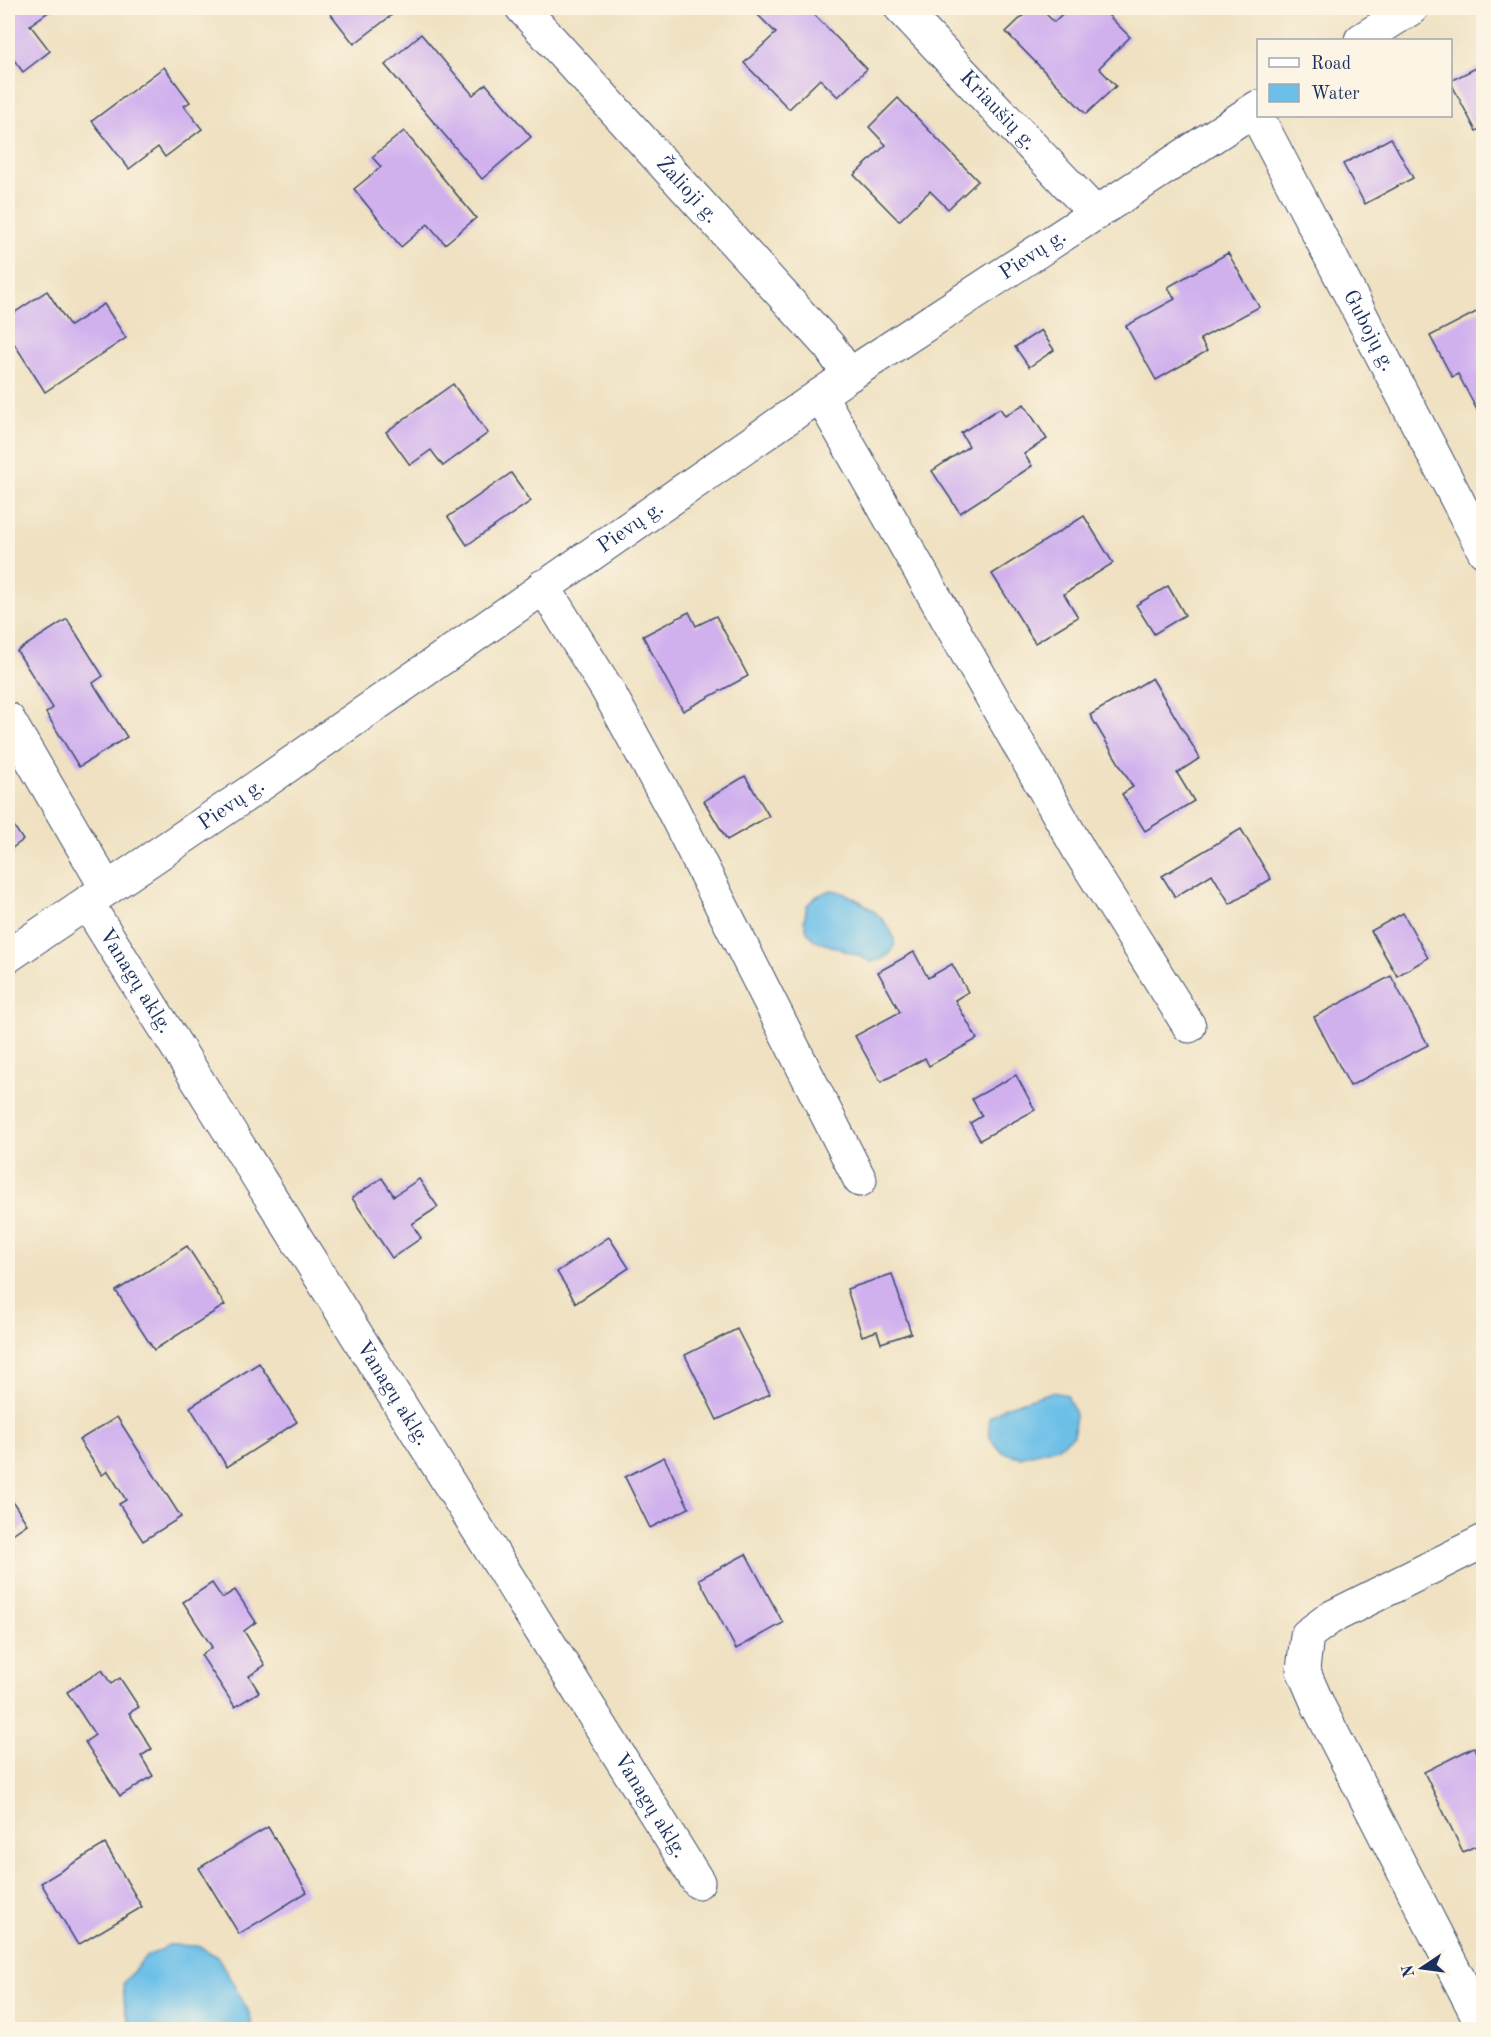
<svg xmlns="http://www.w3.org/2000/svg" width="1491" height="2037" font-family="'Old Standard TT',serif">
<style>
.water{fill:#6cc0e8;stroke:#4478a3;stroke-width:1.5}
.building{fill:#d0b1ee}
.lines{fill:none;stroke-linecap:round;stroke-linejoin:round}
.minor-casing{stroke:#3b4a6d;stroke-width:35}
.minor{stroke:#fff;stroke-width:33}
.labels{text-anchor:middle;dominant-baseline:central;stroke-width:5;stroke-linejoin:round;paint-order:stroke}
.street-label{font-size:21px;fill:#1b2f5e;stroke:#fcf5e5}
</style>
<rect width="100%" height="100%" fill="#fcf5e5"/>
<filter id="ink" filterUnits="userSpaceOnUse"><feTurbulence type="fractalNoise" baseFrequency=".0167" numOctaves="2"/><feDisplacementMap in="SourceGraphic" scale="12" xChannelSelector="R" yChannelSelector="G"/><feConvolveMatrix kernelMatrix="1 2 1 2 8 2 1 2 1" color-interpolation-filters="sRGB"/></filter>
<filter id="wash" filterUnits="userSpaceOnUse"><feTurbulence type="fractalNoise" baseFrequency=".008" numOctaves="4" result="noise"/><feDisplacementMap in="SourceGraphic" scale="24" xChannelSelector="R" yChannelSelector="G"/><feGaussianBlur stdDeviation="1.35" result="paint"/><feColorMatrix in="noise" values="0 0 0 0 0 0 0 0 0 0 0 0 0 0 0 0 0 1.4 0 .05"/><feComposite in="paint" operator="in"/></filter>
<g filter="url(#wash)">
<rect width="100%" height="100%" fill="#efe1c1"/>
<!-- water -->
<g class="water">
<path d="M831 890C860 892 931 949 871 962L857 955 814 940 807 931 804 921 807 905 817 896Z"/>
<path d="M1052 1392 1067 1395 1075 1414 1074 1435 1058 1447 1020 1457 1002 1452 990 1438 989 1418 1005 1407Z"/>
<path d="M171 1945 199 1946 218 1957 250 2014 252 2029H133L125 2010 123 1984 145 1957Z"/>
</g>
<g id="blocks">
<!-- building -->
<g class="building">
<path d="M8 8H54L30 25 50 51 23 72 8 52Z"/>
<path d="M326 8H401L354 44Z"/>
<path d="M766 8H808L867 69 838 97 820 79 789 109 744 63 776 33 758 15Z"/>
<path d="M1031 8H1040L1054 22 1068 8H1101L1130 37 1099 68 1116 86 1086 114 1006 32Z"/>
<path d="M421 34 473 95 486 84 531 137 482 179 385 65Z"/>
<path d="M1484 64V127L1476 131 1450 81Z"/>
<path d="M164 67 190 102 184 106 202 129 165 157 158 147 129 169 92 121Z"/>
<path d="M898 98 978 181 948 209 930 191 899 221 854 175 886 145 869 127Z"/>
<path d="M404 131 476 218 445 244 428 224 401 247 354 189 381 167 372 157Z"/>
<path d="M1391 138 1413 178 1365 204 1343 164Z"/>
<path d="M1228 253 1259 307 1200 339 1207 351 1156 380 1126 326 1175 299 1168 287Z"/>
<path d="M47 291 70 326 104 304 126 338 45 392 8 334V317Z"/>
<path d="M1482 309 1484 313V409L1478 412 1458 374 1452 377 1430 336Z"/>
<path d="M1041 330 1054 350 1029 367 1015 347Z"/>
<path d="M453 384 488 433 443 466 431 450 410 465 386 432Z"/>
<path d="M1024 404 1047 439 1024 454 1032 466 960 513 932 471 969 446 961 433 1000 408 1005 416Z"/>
<path d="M511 473 531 501 467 545 448 517Z"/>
<path d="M1084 516 1113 563 1064 594 1078 617 1035 643 992 574Z"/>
<path d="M1168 586 1185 615 1154 634 1136 605Z"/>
<path d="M689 612 696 626 716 616 748 676 683 711 643 636Z"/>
<path d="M67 619 103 676 93 683 127 737 79 767 46 713 53 708 17 651Z"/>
<path d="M1152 678 1200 758 1177 773 1194 801 1145 831 1122 794 1133 787 1090 715Z"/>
<path d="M745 776 769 816 727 840 704 801Z"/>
<path d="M8 817 23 840 8 851Z"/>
<path d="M1241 829 1271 879 1230 904 1212 874 1175 897 1162 876Z"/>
<path d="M1403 913 1428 958 1397 976 1371 931Z"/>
<path d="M914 952 928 978 952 964 968 992 955 1000 977 1039 929 1066 925 1058 881 1082 855 1036 900 1012 878 972Z"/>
<path d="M1391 976 1428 1045 1350 1086 1314 1017Z"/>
<path d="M1016 1075 1035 1110 980 1140 970 1123 982 1116 972 1099Z"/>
<path d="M382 1178 394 1196 419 1179 438 1207 412 1224 421 1238 392 1258 352 1198Z"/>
<path d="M609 1237 629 1268 576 1303 557 1272Z"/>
<path d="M187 1246 225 1305 154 1350 116 1291Z"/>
<path d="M892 1274 911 1333 881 1343 877 1331 862 1336 847 1289Z"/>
<path d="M737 1329 770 1394 717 1420 685 1355Z"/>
<path d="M259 1363 297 1422 227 1467 190 1407Z"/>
<path d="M117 1417 181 1517 143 1541 119 1504 126 1500 108 1471 102 1475 79 1440Z"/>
<path d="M664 1457 689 1508 650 1528 625 1477Z"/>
<path d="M8 1494 27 1524 8 1537Z"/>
<path d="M746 1554 783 1623 736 1649 699 1579Z"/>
<path d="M212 1583 222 1598 235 1590 256 1622 244 1631 265 1665 249 1676 259 1692 235 1707 201 1655 212 1647 183 1602Z"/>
<path d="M102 1670 111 1684 120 1678 139 1707 129 1713 152 1749 141 1756 153 1776 120 1796 85 1742 95 1735 67 1692Z"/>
<path d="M1474 1747 1484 1765V1842L1463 1852 1424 1772Z"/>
<path d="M268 1827 307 1892 239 1934 199 1868Z"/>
<path d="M105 1844 142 1907 78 1945 41 1883Z"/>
</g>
</g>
</g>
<g filter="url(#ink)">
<use href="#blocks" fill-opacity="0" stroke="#3b4a6d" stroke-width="1.5"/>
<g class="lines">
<!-- minor casing -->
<g class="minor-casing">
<g id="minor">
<path id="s1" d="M522 8 829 346 849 375"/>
<path id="s2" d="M901 8 1096 214"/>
<path d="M1361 40 1412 8"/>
<path id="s3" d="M1254 110 1484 551"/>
<path d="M820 395 1080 852 1189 1026"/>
<path d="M543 586 607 689 672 808 860 1180"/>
<path d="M8 719 107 889"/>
<path id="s4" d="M87 903 698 1882"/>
<path id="s5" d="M8 956 250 792 849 375 1258 107"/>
<path d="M1484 1541 1330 1618 1307 1635 1303 1670 1319 1707 1484 2028"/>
</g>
</g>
<!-- minor -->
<use href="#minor" class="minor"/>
</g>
</g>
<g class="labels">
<!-- street labels -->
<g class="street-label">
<text stroke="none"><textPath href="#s2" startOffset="141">Kriaušių g.</textPath></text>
<text stroke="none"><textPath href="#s1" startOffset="246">Žalioji g.</textPath></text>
<text stroke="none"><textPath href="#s5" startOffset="1242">Pievų g.</textPath></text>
<text stroke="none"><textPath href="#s3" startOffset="249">Gubojų g.</textPath></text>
<text stroke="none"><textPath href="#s5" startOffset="756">Pievų g.</textPath></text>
<text stroke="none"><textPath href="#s5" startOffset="270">Pievų g.</textPath></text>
<text stroke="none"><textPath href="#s4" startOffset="92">Vanagų aklg.</textPath></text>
<text stroke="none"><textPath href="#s4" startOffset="578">Vanagų aklg.</textPath></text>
<text stroke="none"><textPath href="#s4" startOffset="1064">Vanagų aklg.</textPath></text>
</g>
</g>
<!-- margin -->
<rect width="1491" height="2037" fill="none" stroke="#fcf5e5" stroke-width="30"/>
<!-- legend -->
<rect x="1257" y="39" width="195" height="78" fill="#fcf5e5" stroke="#a2a6af" stroke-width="1.5"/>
<rect x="1269" y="58" width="30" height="9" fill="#ffffff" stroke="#a2a6af" stroke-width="1.5"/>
<text x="1311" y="69" font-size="18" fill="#1b2f5e">Road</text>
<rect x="1269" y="84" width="30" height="18" fill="#6cc0e8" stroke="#a2a6af" stroke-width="1.5"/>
<text x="1311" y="99" font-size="18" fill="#1b2f5e">Water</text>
<!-- north arrow -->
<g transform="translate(1422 1968) rotate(257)" stroke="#fcf5e5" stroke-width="4.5" paint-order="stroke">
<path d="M0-4.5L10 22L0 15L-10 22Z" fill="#1b2f5e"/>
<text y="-9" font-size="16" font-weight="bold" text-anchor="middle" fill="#1b2f5e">N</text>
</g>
</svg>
